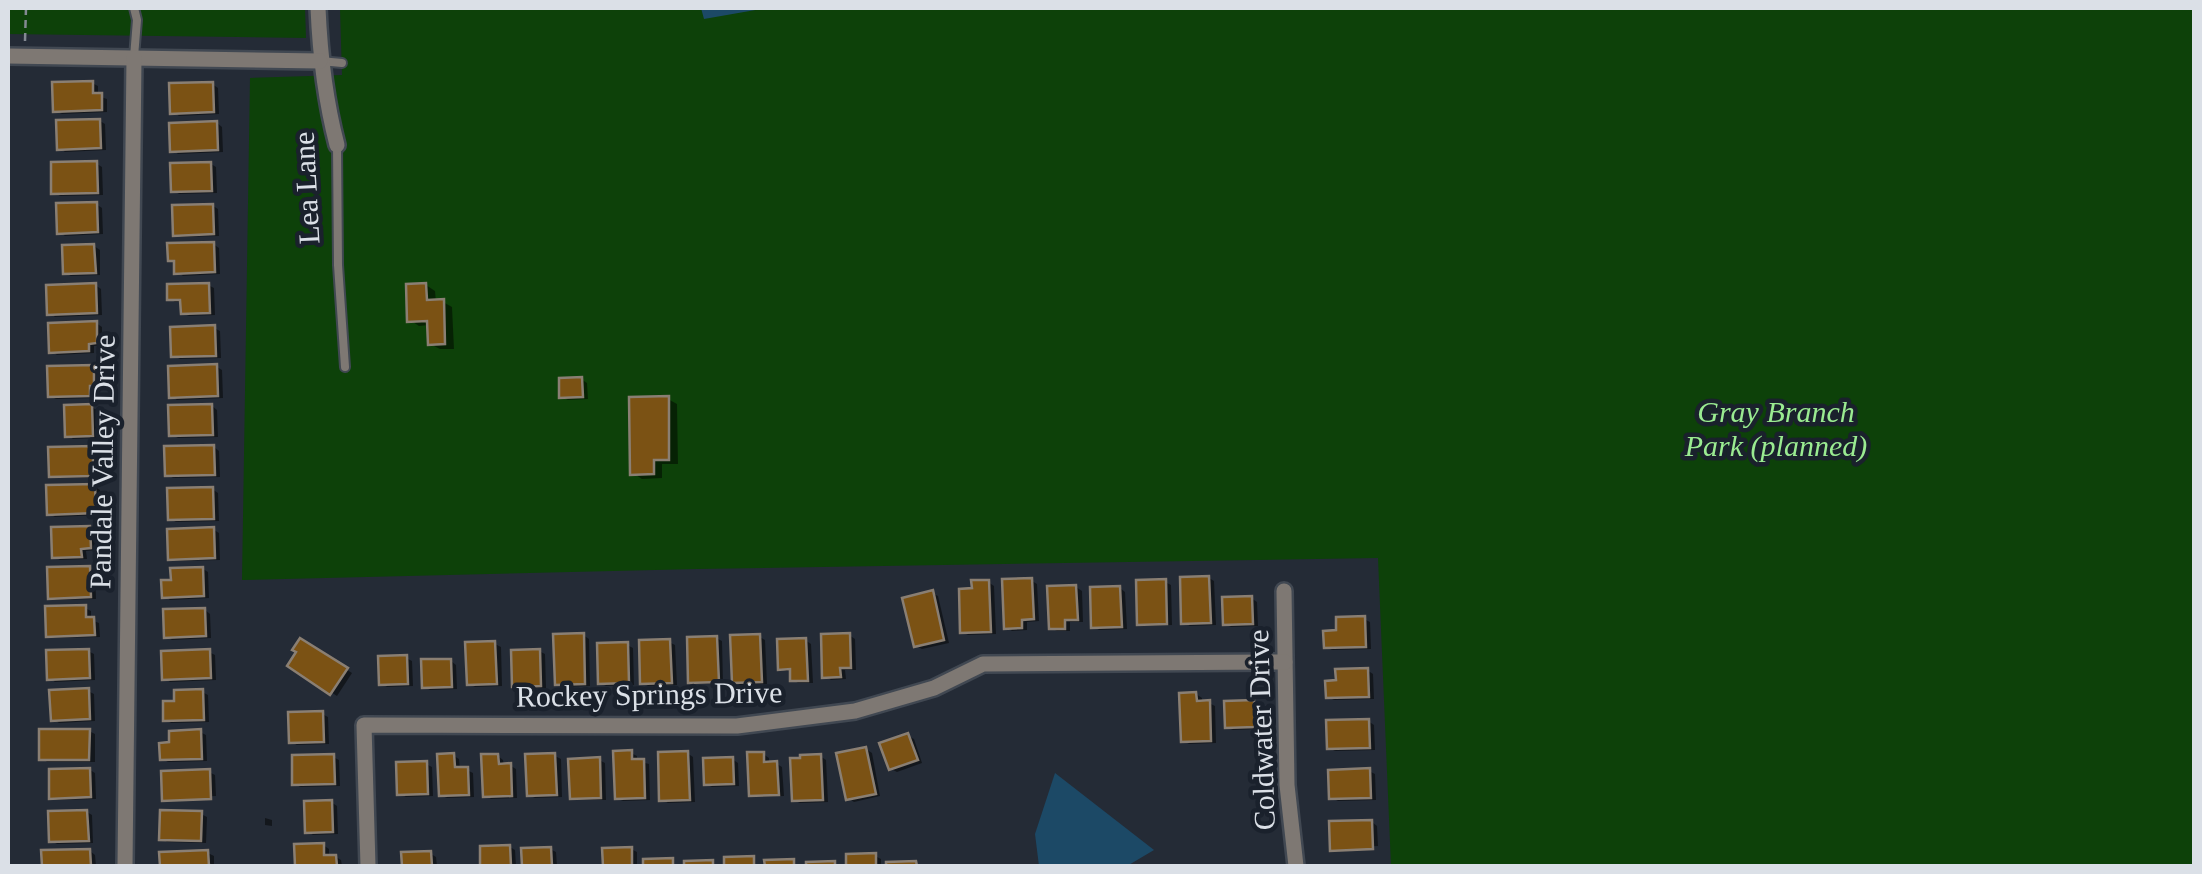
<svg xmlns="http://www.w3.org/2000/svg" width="2202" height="874" font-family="Georgia,serif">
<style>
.green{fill:#0d4109}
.water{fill:#1c4966}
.shadow{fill:#0007}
.building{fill:#7b5214;stroke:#8a7f73;stroke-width:2.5}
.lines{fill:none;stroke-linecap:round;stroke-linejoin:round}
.lane-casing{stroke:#414852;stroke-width:12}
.street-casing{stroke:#414852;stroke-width:20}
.path{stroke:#838992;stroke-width:2.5;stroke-dasharray:8 5;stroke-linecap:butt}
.lane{stroke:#7e7873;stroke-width:8}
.street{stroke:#7e7873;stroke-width:15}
.labels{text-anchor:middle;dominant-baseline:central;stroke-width:9;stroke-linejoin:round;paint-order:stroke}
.street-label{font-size:30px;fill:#dbe0e7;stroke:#1a212c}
.park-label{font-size:30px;font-style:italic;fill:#9aeb91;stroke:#1a212c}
</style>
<rect width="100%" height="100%" fill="#242b36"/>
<!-- green -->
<g class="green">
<path d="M8 8H305L306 38 8 34Z"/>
<path d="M340 8H2194V866H1391L1378 558 697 569 242 580 250 78 342 75Z"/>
</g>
<!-- water -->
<g class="water">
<path d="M701 8H767L704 19Z"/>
<path d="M1055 773 1154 850 1127 866H1039L1035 834Z"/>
</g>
<!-- shadow -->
<g class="shadow">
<path d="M92 83 98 86V96L107 99V112L62 114 56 111Z"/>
<path d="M212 84 218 88 219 114 179 116 173 112Z"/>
<path d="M100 121 105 124 106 150 65 152 59 148Z"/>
<path d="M217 123 222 127 223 152 178 154 172 150Z"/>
<path d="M97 164 102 167 103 195 60 196 54 192Z"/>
<path d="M211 164 216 167 217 193 179 194 174 191Z"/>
<path d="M96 204 102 208 103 234 65 236 59 232Z"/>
<path d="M213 206 218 209 219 236 181 237 176 234Z"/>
<path d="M213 244 219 248 220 274 183 276 177 272V263L170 260Z"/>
<path d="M94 246 100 250V275L71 276 65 273Z"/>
<path d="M95 285 101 289 102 315 55 317 50 313Z"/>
<path d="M208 285 214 288 215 315 189 316 183 313V302H175L170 299Z"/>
<path d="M426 285 435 291 436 302H443L452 307 454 349H440L430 344V325L419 326 410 320Z"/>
<path d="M96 323 102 327V345L94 346V353L57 355 51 351Z"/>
<path d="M214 328 220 331 221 358 180 359 174 356Z"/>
<path d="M93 367 99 370V388H95V398L56 399 50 396Z"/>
<path d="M217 367 222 370 223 398 177 400 172 397Z"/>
<path d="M581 379 587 383 588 399 568 400 562 397Z"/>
<path d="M668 399 677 404 678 464H662V478L642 479 633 473Z"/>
<path d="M212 406 217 410 218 437 178 438 172 435Z"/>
<path d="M91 407 97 410 98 438 73 439 68 435Z"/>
<path d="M214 447 219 451 220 477 173 478 167 474Z"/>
<path d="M92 449 98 452V478H57L51 475Z"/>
<path d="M94 486 100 490 101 515 55 517 49 514Z"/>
<path d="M212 489 218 493 219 521 176 522 170 519Z"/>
<path d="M90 528 95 532 96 550 86 551 87 559 60 560 54 556Z"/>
<path d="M214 530 219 533 220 560 176 561 170 558Z"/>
<path d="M90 568 95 571 96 599 56 600 50 597Z"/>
<path d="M203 569 208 572 209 598 170 600 165 596Z"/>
<path d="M1209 578 1214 581 1216 625 1190 626 1184 623Z"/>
<path d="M1032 581 1037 584 1039 621 1027 622V630L1012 631 1006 627Z"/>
<path d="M988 582 994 586 996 634 968 635 963 632 974 591Z"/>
<path d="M1165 582 1171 585 1172 625 1146 626 1140 623Z"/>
<path d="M1076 587 1082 591 1083 622H1070V631H1057L1051 628Z"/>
<path d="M1120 588 1125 592 1127 629 1099 630 1094 626Z"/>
<path d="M932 593 938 596 949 643 922 649 916 646Z"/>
<path d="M1251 598 1257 602 1258 626 1231 627 1226 624Z"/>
<path d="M85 608 91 611V620L99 623 100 637 54 638 48 635Z"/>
<path d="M205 610 210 614 211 638 172 640 166 636Z"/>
<path d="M1364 619 1370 622 1371 649 1332 650 1326 647 1339 633Z"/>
<path d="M583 635 589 639 590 686 563 687 558 684Z"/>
<path d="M849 635 855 639 856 670H845L846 679 831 680 825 676Z"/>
<path d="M760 637 765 640 767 684 740 685 734 681Z"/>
<path d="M716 638 722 641 723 684H697L691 681Z"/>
<path d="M805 640 811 644 813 683H798L793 680 792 671H786L780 668Z"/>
<path d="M301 641 352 673 337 696 290 666Z"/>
<path d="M669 642 675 645 677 685 648 686 643 682Z"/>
<path d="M495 644 501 647 502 686 475 687 469 683Z"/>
<path d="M627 645 633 648 634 685 606 686 601 683Z"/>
<path d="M88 651 94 654 95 680 55 682 49 678Z"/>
<path d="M539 651 545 654 546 688 520 689 515 686Z"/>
<path d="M209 652 215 655 216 680 170 682 164 678Z"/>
<path d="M406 658 412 661 413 686 387 687 381 683Z"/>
<path d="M451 661 456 665 457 689 430 690 424 686Z"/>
<path d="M1367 670 1373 674 1374 699 1334 700 1328 697Z"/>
<path d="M88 691 94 694 95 721 59 723 53 719Z"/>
<path d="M202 692 208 695 209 722 171 723 166 720 177 703Z"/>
<path d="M1196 694 1202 698V703H1209L1215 706 1216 743 1189 744 1183 740Z"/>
<path d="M1253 702 1259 706 1260 729 1233 730 1227 727Z"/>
<path d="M322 714 328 717 329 744 297 745 291 742Z"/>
<path d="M1368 721 1374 725 1375 750 1335 751 1329 748Z"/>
<path d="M89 731 95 734V762H47L42 758Z"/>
<path d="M200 732 206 735 207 761 168 762 162 759Z"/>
<path d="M908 736 914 739 922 763 897 772 891 769Z"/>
<path d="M866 749 872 753 880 796 854 802 848 798Z"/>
<path d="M631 753 637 756V761L649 764 650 800 623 801 617 798Z"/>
<path d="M687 753 693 757 695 802 668 803 662 800Z"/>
<path d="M763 754 769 758V764H777L782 767 784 796 757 797 751 794Z"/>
<path d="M454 756 459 759 460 770H467L473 773 474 797 447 798 441 795Z"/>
<path d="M498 756 503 760 504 766H511L516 769 517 798 491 799 485 795Z"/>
<path d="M555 756 561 759 562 797 535 798 529 795Z"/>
<path d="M820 756 826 760 828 802 800 803 794 800Z"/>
<path d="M333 757 339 760 340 786 300 787 295 783Z"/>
<path d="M732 759 738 763 739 786 712 787 706 784Z"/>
<path d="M599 760 605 763 606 800H578L572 797Z"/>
<path d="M426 764 432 767 433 796 406 797 400 794Z"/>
<path d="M90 770 95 773 96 799 58 800 52 797Z"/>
<path d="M1369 771 1375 774 1376 800 1338 801 1332 798Z"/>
<path d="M209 772 215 775 216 796 167 798Z"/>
<path d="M331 802 337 806 338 834 313 835 307 831Z"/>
<path d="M87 812 92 815 93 843 57 844 51 841Z"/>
<path d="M201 814 207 817 206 843 167 842 162 838Z"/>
<path d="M265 818 272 820V826L265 825Z"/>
<path d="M1372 822 1377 826 1378 846 1335 848Z"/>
<path d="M323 845 329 849V857H336L341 860 342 866H298L297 846Z"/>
<path d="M510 847 515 850 516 866H483L482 848Z"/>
<path d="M550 849 556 852 557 866H524V850Z"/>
<path d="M631 849 637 852V866H605V850Z"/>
<path d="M90 851 95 855 96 866H44V853Z"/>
<path d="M208 853 214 856V866H162V854Z"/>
<path d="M431 854 436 857 437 866H404V855Z"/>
<path d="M848 856H875L881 859V866H849Z"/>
</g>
<!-- building -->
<g class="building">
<path d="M93 81V93H102V110L53 112 52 82Z"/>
<path d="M213 82 214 112 170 114 169 83Z"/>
<path d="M100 119 101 148 57 150 56 120Z"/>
<path d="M217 121 218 150 170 152 169 123Z"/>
<path d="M97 161 98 193 51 194V162Z"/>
<path d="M211 162 212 191 171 192 170 163Z"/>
<path d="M97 202 98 232 57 234 56 203Z"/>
<path d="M213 204 214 234 173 236 172 205Z"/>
<path d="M214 242 215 272 174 274V261H168L167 243Z"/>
<path d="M94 244 96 273 63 274 62 245Z"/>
<path d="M96 283 97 313 47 315 46 285Z"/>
<path d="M209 283 210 313 181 314 180 300H167V284Z"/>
<path d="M426 283 427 300 444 299 445 344 428 345 427 321 407 322 406 284Z"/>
<path d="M97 321V343L89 344V351L49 353 48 323Z"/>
<path d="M215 325 216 356 171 357 170 327Z"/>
<path d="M217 364 218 396 169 398 168 366Z"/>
<path d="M94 365V386H90V396L48 397 47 366Z"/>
<path d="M582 377 583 397 559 398V378Z"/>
<path d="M669 396V460H654V474L630 475 629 397Z"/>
<path d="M92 404 93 436 65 437 64 405Z"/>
<path d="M212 404 213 435 169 436 168 405Z"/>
<path d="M214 445 215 475 165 476 164 446Z"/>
<path d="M93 446V476L49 477 48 447Z"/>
<path d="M95 484 96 513 47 515 46 485Z"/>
<path d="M213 487 214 519 168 520 167 488Z"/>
<path d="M90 526 91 548 81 549 82 557 52 558 51 527Z"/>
<path d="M214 527 215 558 168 560 167 529Z"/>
<path d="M90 566 91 597 48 599 47 567Z"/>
<path d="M203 567 204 596 162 598 161 580H171L170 568Z"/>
<path d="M1209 576 1211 623 1181 624 1180 577Z"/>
<path d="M1032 578 1034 619 1022 620V628L1004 629 1002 579Z"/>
<path d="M1166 579 1167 624 1137 625 1136 580Z"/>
<path d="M971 580H989L991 632 960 633 959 589 972 588Z"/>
<path d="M1076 585 1078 620H1065V629H1049L1047 586Z"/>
<path d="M1120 586 1122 627 1091 628 1090 587Z"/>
<path d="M933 590 944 640 914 647 902 598Z"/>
<path d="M1252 596 1253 624 1223 625 1222 597Z"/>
<path d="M86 605V617H94L95 635 46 637 45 606Z"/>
<path d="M205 608 206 636 164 638 163 609Z"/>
<path d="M1365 616 1366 647 1324 648 1323 631 1336 630V617Z"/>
<path d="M584 633 585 684 555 685 553 634Z"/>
<path d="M850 633 851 668H840L841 677 822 678 821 634Z"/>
<path d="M760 634 762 682 732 683 730 635Z"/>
<path d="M717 636 719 682 688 683 687 637Z"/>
<path d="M300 638 348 668 330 695 287 666 296 652 292 650Z"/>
<path d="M806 638 808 681H790V669L778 670 777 639Z"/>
<path d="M670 639 672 683 640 684 639 640Z"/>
<path d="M495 641 497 684 467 685 465 642Z"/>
<path d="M628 642 629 683 598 684 597 643Z"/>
<path d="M89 649 90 678 47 680 46 650Z"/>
<path d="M210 649 211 678 162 680 161 651Z"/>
<path d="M540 649 541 686 512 687 511 650Z"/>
<path d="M407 655 408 684 379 685 378 656Z"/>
<path d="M421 659H451L452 687 422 688Z"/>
<path d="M1368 668 1369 697 1326 698 1325 681 1336 680 1335 669Z"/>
<path d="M89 688 90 719 51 721 49 690Z"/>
<path d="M203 689 204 720 163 721V701H174V690Z"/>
<path d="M1196 692 1197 701 1210 700 1211 741 1181 742 1179 693Z"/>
<path d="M1254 700 1255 727 1225 728 1224 701Z"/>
<path d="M323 711 324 742 289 743 288 712Z"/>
<path d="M1369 719 1370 748 1327 749 1326 720Z"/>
<path d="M39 729H90L89 760H39Z"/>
<path d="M201 729 202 759 160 760 159 743 169 742V731Z"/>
<path d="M908 733 918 760 889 770 879 743Z"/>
<path d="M866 747 876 794 846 800 836 753Z"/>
<path d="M632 750V759H644L645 798 615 799 613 751Z"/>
<path d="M688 751 690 800 659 801 658 752Z"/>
<path d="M747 752H764V762L777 761 779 795 749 796Z"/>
<path d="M454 753 455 767H468L469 795 439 796 437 754Z"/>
<path d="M555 753 557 795 527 796 525 754Z"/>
<path d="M334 754 335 784 292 785V755Z"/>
<path d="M481 754H498L499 764 511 763 512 796 483 797Z"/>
<path d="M821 754 823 800 792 801 790 758H800V755Z"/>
<path d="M600 757 601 798 570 799 568 759Z"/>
<path d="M733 757 734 784 704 785 703 758Z"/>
<path d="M427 761 428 794 397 795 396 762Z"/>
<path d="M90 768 91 797 49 799V769Z"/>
<path d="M1370 768 1371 798 1329 799 1328 770Z"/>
<path d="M210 769 211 799 162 801 161 771Z"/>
<path d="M332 800 333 832 305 833 304 801Z"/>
<path d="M87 810 89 841 49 842 48 811Z"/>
<path d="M160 810 202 811 201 841 159 840Z"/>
<path d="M1372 820 1373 849 1330 851 1329 821Z"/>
<path d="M324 843V855H336L337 866H295L294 844Z"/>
<path d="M510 845 511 866H480V846Z"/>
<path d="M551 847 552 866H522L521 848Z"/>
<path d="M632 847V866H603L602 848Z"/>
<path d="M90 849 91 866H42L41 850Z"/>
<path d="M208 850 209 866H160L159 852Z"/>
<path d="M431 851 432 866H402L401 852Z"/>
<path d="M876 853V866H846V854Z"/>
<path d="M754 856V866H724V857Z"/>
<path d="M673 858V866H643V859Z"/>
<path d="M794 859V866H765L764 860Z"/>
<path d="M713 860V866H684V861Z"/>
<path d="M835 861V866H806V862Z"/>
<path d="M916 861 917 866H886V862Z"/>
</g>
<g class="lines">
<!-- lane casing -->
<g class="lane-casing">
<g id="lane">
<path d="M134 8 137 20 134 57"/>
<path d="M320 61 342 63"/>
<path d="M337 145 338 265 345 367"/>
</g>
</g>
<!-- street casing -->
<g class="street-casing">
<g id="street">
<path d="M318 8C320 55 325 99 337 145"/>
<path d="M8 56 320 61"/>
<path d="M1284 591 1287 785 1296 866"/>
<path d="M125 866 134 58"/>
<path d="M368 866 364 725 737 726 855 711 934 688 983 664 1285 662"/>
</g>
</g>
<!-- path -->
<path class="path" d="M25 41 26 8"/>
<!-- lane -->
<use href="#lane" class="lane"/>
<!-- street -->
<use href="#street" class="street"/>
</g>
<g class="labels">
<!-- street labels -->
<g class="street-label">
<text transform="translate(306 188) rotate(-93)">Lea Lane</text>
<text transform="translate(102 462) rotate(-89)">Pandale Valley Drive</text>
<text transform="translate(649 694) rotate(-1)">Rockey Springs Drive</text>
<text transform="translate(1261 730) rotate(-92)">Coldwater Drive</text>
</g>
<!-- park labels -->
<g class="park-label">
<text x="1776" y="411">Gray Branch<tspan x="1776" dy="34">Park (planned)</tspan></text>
</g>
</g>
<!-- border -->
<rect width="2202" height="874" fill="none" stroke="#dbe0e7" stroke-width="20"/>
</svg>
